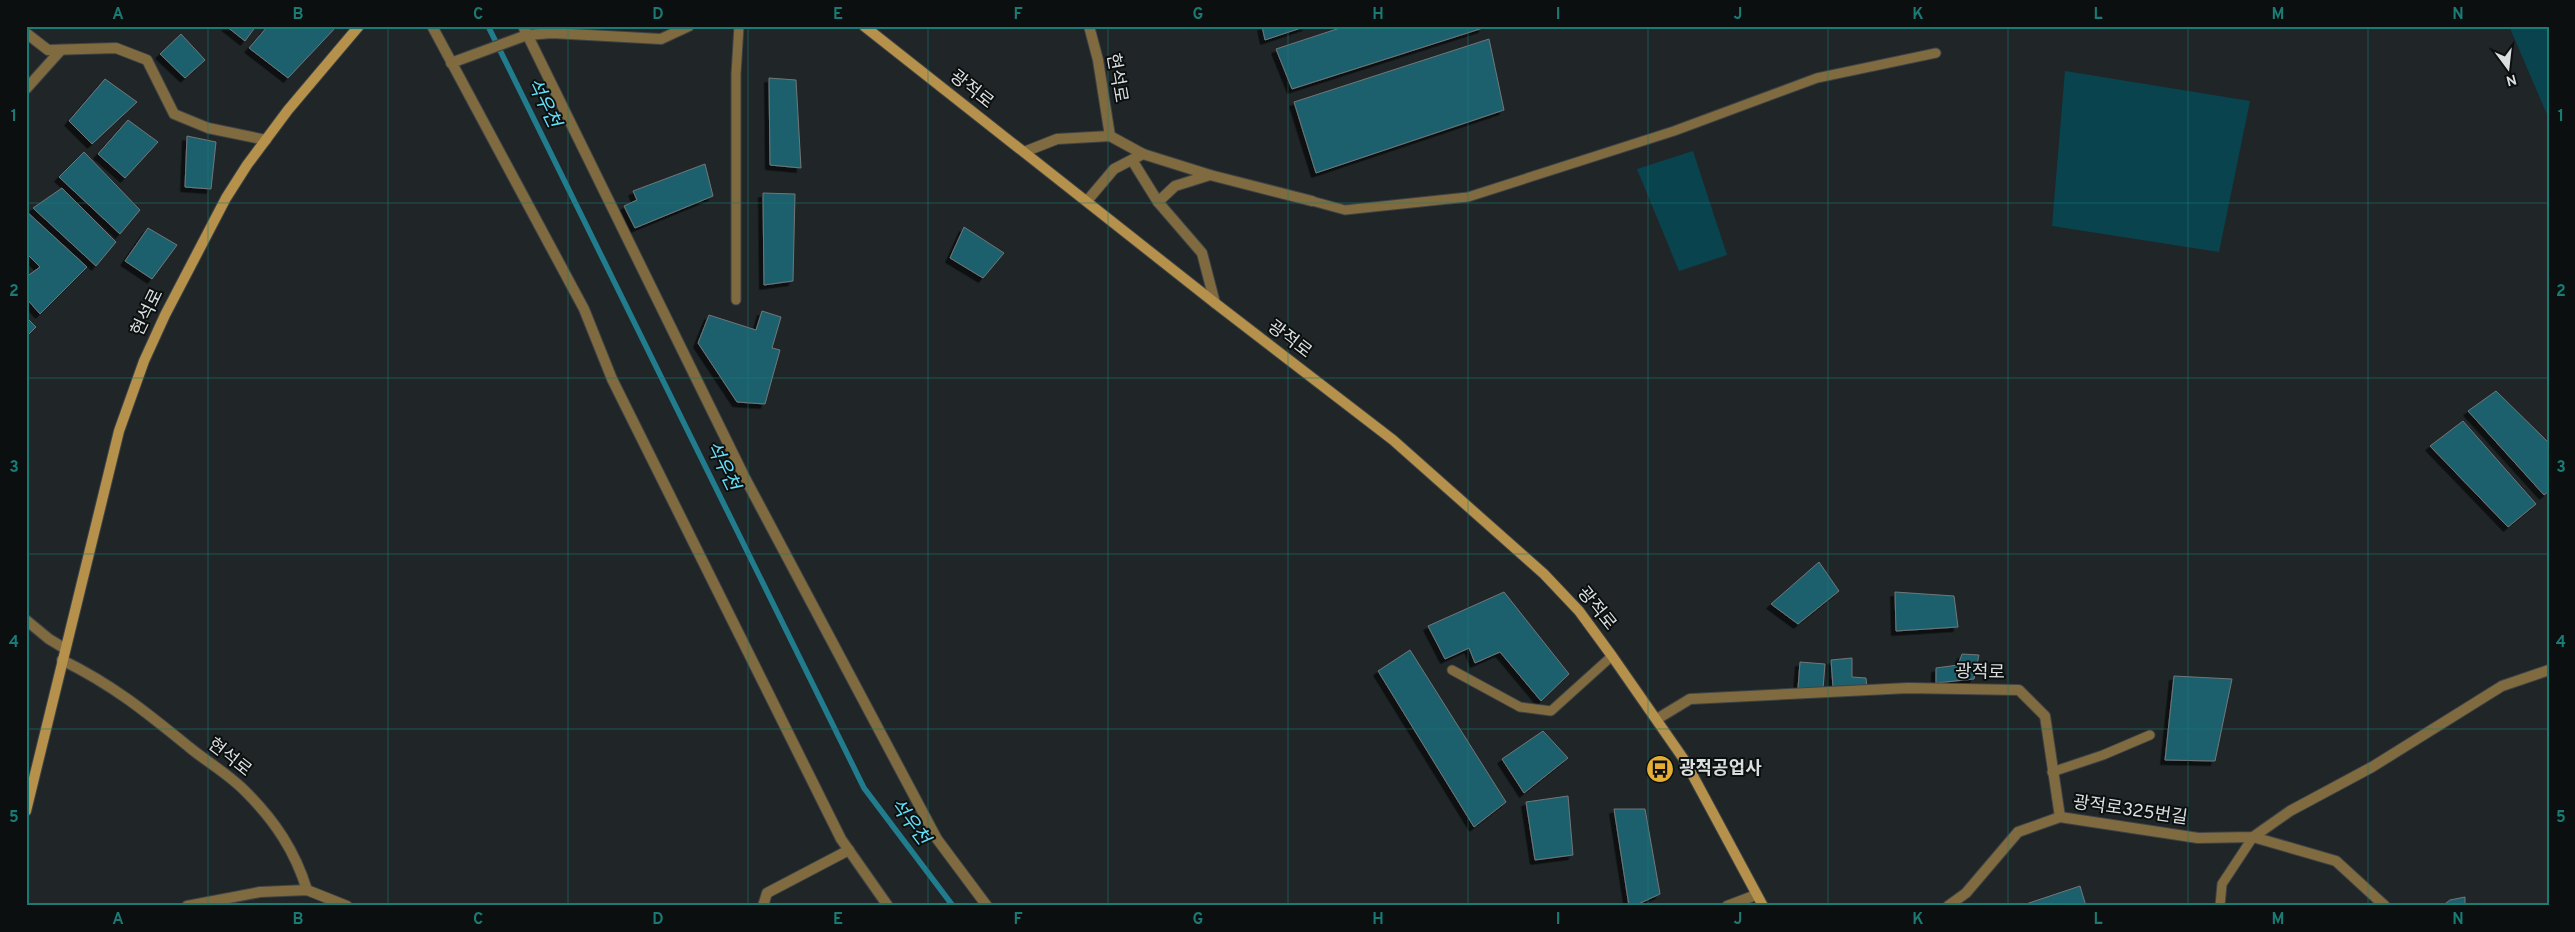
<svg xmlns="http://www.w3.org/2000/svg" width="2575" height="932" font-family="Overpass,'Noto Sans KR',sans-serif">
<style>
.green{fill:#09434d}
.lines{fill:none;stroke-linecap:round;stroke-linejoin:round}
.stream{stroke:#217c8d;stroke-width:5.5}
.building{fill:#1e616e;stroke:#707779;filter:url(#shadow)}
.lane-casing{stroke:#3e4345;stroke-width:11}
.street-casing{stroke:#3e4345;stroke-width:12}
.secondary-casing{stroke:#3e4345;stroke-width:12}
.lane{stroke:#806b40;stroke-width:9}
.street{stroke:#806b40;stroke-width:10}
.secondary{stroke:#b5914b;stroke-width:10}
.grid{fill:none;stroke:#197b74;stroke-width:1;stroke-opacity:0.55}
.labels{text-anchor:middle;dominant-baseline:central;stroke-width:4;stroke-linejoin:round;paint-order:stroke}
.street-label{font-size:18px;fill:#dadedf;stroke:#0c0f0f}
.poi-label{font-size:18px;font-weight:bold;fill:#dadedf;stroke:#0c0f0f;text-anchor:start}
.water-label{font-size:19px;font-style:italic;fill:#63e0f9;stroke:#0c0f0f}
.neatline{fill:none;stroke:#197b74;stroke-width:2}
.grid-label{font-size:16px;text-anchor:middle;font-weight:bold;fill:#197b74}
</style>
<defs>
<filter id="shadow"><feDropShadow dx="-4.5" dy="4.5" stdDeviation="0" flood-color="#0009"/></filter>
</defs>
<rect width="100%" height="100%" fill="#202628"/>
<!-- green -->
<g class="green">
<path d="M2509 26H2549V119Z"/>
<path d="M2065 71 2250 101 2219 252 2052 226Z"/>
<path d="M1693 151 1727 255 1679 271 1637 169Z"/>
</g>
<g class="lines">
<!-- stream -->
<path class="stream" d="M488 26 864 788 953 906"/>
</g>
<!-- building -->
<g class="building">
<path d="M226 26H256L245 41Z"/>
<path d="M268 26H337L288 78 249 48Z"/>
<path d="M1262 26H1307L1265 40Z"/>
<path d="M1346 26H1483V28L1292 89 1276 49Z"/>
<path d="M181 34 205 60 185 78 160 54Z"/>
<path d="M1489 39 1504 110 1316 173 1294 102Z"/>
<path d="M769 78 796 80 801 168 770 165Z"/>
<path d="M105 79 137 102 92 144 69 121Z"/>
<path d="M128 120 158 142 125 178 98 154Z"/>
<path d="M187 136 216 142 211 189 185 187Z"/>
<path d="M84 152 140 210 120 234 59 177Z"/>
<path d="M705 164 713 196 635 228 624 206 637 200 633 191Z"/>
<path d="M62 188 116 242 96 266 33 208Z"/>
<path d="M763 193 795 194 793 281 764 285Z"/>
<path d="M26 211 87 267 40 314 26 298V277L40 267 26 253Z"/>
<path d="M964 227 1004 253 983 278 950 258Z"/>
<path d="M148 228 177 245 152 279 125 261Z"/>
<path d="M762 311 781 317 772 348 780 350 765 404 737 402 698 343 709 315 756 330Z"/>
<path d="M26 317 36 327 26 337Z"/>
<path d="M2496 391 2549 443V491L2544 495 2468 411Z"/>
<path d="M2463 421 2536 504 2508 527 2430 446Z"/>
<path d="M1819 562 1839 591 1798 624 1771 604Z"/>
<path d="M1504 592 1569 674 1541 701 1500 652 1475 663 1469 648 1445 659 1428 626Z"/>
<path d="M1895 592 1954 596 1958 627 1896 631Z"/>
<path d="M1410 650 1506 802 1474 827 1378 671Z"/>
<path d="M1962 654 1979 655 1974 679 1936 683V668L1958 665Z"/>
<path d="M1852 658V677L1866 678 1867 688 1833 687 1831 660Z"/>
<path d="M1800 662 1825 664 1823 689 1798 688Z"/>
<path d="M2174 676 2232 679 2215 761 2165 760Z"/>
<path d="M1543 731 1568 758 1524 793 1502 759Z"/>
<path d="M1568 796 1573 855 1535 860 1526 802Z"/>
<path d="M1614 809H1645L1660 894 1634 906H1629Z"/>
<path d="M2080 886 2086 906H2020Z"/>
<path d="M2465 897V906H2442L2450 900Z"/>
</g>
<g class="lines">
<!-- lane casing -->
<g class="lane-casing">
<g id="lane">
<path d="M1312 201 1345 210 1468 197 1674 131 1817 78 1936 53"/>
<path d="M736 300V74L739 26"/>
<path d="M1452 670 1520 707 1551 711 1612 656"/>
<path d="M2052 772 2103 755 2150 735"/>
<path d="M2220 906 2222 884 2253 837"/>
</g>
</g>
<!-- street casing -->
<g class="street-casing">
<g id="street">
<path d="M432 26 584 309 612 379 841 839 888 906"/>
<path d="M523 26 744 476 937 839 987 906"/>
<path d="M1089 26 1098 60 1110 136"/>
<path d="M26 33 48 50 116 48 147 60 174 114 208 128 266 140"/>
<path d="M451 63 527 35 552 33 661 39 689 26"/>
<path d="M26 89 61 50"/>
<path d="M1024 152 1057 139 1110 136 1143 154"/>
<path d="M1132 160 1158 202 1202 253 1215 303"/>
<path d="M1087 201 1114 169 1143 154 1210 175 1312 201"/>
<path d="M1158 202 1175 186 1210 175"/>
<path d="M26 620 49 639 64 648"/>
<path d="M62 660C113 685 146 712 189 747 207 762 230 775 246 792 275 821 295 851 307 890"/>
<path d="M1657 719 1690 699 1908 688 2019 690 2045 716 2060 817"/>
<path d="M2253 837 2336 861 2385 906"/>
<path d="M187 906 260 892 307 890 347 906"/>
<path d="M763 906 767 893 849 850"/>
<path d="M1727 906 1756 895"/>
<path d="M1948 906 1966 893 2018 832 2060 817 2198 838 2253 837 2290 811 2372 767 2502 686 2549 670"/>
</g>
</g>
<!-- secondary casing -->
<g class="secondary-casing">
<g id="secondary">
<path d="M864 26 1215 303 1393 440 1544 574 1579 611 1612 656 1685 761 1763 906"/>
<path d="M26 811 119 431 144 361 165 315 226 198 247 165 288 110 359 26"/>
</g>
</g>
<!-- lane -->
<use href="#lane" class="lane"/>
<!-- street -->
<use href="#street" class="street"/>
<!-- secondary -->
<use href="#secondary" class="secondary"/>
</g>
<!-- grid -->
<path class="grid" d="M208 26V906M388 26V906M568 26V906M748 26V906M928 26V906M1108 26V906M1288 26V906M1468 26V906M1648 26V906M1828 26V906M2008 26V906M2188 26V906M2368 26V906M26 203H2549M26 378H2549M26 554H2549M26 729H2549"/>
<!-- icons -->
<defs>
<g id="bus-disc" transform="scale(1.4375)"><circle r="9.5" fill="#e4ae35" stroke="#0c0f0f"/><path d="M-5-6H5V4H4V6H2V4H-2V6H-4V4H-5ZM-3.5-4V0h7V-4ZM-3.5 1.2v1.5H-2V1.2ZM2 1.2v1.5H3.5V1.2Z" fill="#111"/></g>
</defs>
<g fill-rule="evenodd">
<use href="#bus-disc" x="1660" y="769"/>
</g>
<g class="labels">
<!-- street labels -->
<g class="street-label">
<text transform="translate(1116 78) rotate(80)">현석로</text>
<text transform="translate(971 90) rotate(38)">광적로</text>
<text transform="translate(148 313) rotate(-64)">현석로</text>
<text transform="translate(1289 340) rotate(37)">광적로</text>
<text transform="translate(1596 609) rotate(51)">광적로</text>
<text transform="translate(1980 673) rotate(1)">광적로</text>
<text transform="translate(229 758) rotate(38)">현석로</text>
<text transform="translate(2130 811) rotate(8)">광적로325번길</text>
</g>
<!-- poi labels -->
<g class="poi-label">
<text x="1679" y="769">광적공업사</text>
</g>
<!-- water labels -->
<g class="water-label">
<text transform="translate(543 103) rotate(64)">석우천</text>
<text transform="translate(722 466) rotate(64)">석우천</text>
<text transform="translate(909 822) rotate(53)">석우천</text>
</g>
</g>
<!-- border -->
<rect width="2575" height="932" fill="none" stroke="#0c0f0f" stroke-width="55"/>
<!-- north arrow -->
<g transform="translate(2508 68) rotate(165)" stroke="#0c0f0f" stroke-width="4" paint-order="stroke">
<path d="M0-4L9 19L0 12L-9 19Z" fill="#dadedf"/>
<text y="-8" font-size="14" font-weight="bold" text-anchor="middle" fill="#dadedf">N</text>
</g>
<rect x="28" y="28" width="2520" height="876" class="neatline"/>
<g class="grid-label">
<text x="118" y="19">A</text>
<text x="298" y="19">B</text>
<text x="478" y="19">C</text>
<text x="658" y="19">D</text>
<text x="838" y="19">E</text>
<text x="1018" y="19">F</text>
<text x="1198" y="19">G</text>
<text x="1378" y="19">H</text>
<text x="1558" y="19">I</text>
<text x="1738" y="19">J</text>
<text x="1918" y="19">K</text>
<text x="2098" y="19">L</text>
<text x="2278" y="19">M</text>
<text x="2458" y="19">N</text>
<text x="14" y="121">1</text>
<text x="2561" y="121">1</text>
<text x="14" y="296">2</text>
<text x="2561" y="296">2</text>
<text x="14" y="472">3</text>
<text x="2561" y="472">3</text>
<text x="14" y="647">4</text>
<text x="2561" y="647">4</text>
<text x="14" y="822">5</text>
<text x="2561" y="822">5</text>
<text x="118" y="924">A</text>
<text x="298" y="924">B</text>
<text x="478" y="924">C</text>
<text x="658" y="924">D</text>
<text x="838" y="924">E</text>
<text x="1018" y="924">F</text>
<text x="1198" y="924">G</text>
<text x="1378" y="924">H</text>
<text x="1558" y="924">I</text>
<text x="1738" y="924">J</text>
<text x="1918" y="924">K</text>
<text x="2098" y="924">L</text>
<text x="2278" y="924">M</text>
<text x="2458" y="924">N</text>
</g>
</svg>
